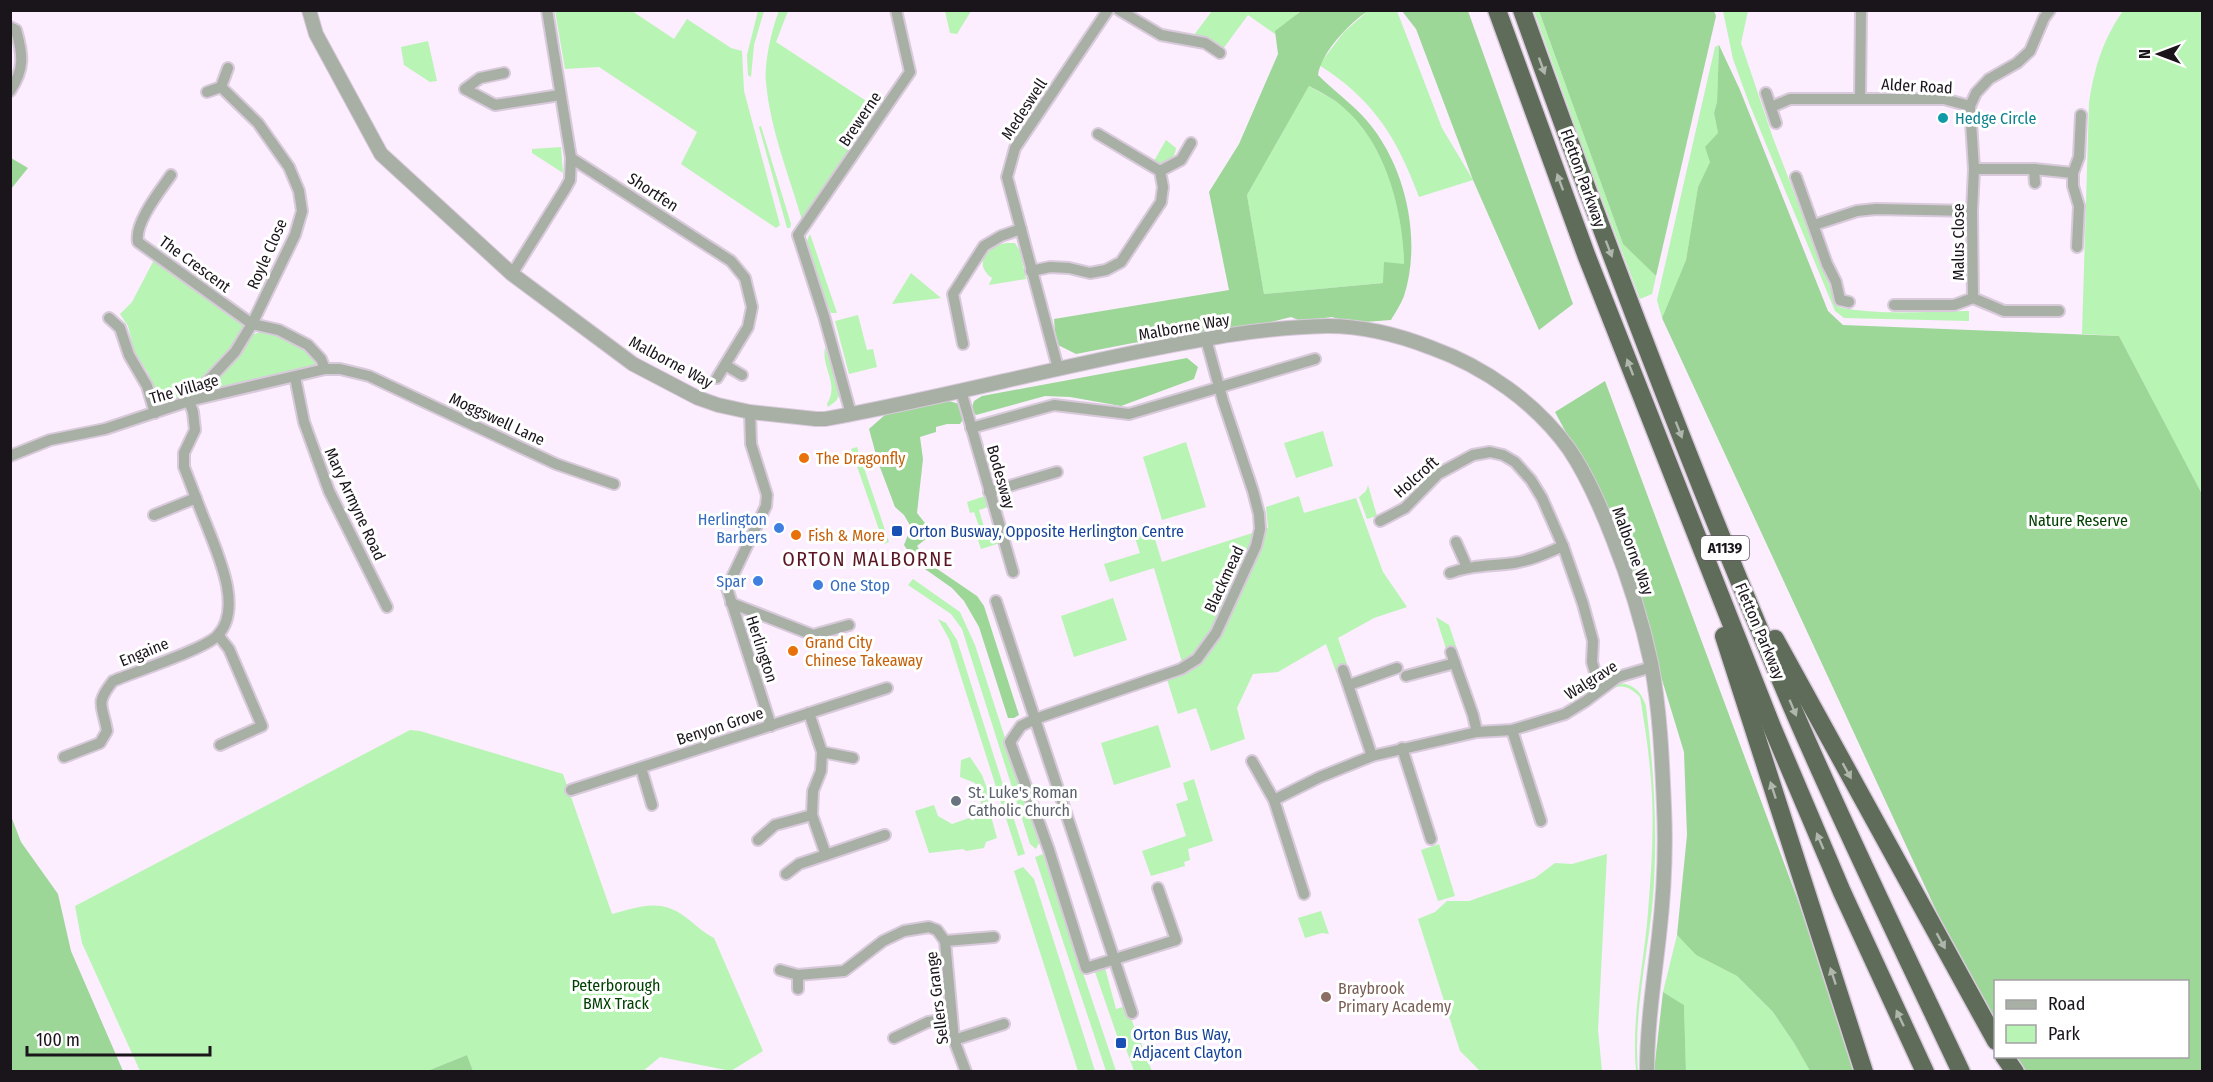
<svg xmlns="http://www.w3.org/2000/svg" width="2213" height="1082" font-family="'Fira Sans Condensed',sans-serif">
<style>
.green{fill:#b8f4b3}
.forest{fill:#9cd797;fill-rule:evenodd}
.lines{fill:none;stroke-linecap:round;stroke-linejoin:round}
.minor-casing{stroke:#d8cadb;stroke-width:14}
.tertiary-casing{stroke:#d8cadb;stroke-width:16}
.trunk-casing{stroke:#d8cadb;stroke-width:21}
.minor{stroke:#a8afa5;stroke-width:10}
.tertiary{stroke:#a8afa5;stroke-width:14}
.trunk{stroke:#5f6c5a;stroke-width:18}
.oneway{fill:#afb6ac}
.culture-dot{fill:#0f9aa8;stroke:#fff;stroke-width:2}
.food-dot{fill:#e8710a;stroke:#fff;stroke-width:2}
.shop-dot{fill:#3f7fe0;stroke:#fff;stroke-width:2}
.transit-dot{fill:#1a4fb4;stroke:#fff;stroke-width:2}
.worship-dot{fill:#6b7280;stroke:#fff;stroke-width:2}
.education-dot{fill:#8d6e63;stroke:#fff;stroke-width:2}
.labels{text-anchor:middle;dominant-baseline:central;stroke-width:6;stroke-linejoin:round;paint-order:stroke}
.shield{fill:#fff;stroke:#5f5a5f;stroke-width:1.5}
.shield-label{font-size:15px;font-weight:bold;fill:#1a141b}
.street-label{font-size:16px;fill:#1a141b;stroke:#fff}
.culture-label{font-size:16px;fill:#0d838f;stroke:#fff;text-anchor:start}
.food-label{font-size:16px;fill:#c56008;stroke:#fff;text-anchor:start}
.shop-label{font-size:16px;fill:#366cbe;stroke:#fff;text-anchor:end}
.park-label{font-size:16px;fill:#004000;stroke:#fff}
.transit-label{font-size:16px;fill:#164399;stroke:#fff;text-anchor:start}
.worship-label{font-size:16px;fill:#5b616d;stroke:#fff;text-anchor:start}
.education-label{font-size:16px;fill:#785e54;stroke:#fff;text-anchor:start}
.quarter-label{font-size:20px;letter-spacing:1.5px;fill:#5b1625;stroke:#fff}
</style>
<rect width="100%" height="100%" fill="#fcedff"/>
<!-- green -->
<g class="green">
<path d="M1297 10 1299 12 1275 34 1248 15 1220 53 1194 35 1212 11Z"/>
<path d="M555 11H632L674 39 687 19 731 48 742 51 744 91 780 225 776 228 681 164 697 132 599 67 565 69Z"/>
<path d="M758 11H764L754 45 751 77 748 75 747 55Z"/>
<path d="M779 11H788L776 42 877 108 802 220C789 175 770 129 766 82 764 63 772 28 779 11Z"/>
<path d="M945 11H971L957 34 950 33Z"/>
<path d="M1368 11H1397L1442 128 1473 180 1419 197C1397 138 1374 100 1319 65L1344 32Z"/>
<path d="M1534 11H1539L1623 244 1656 276 1652 294 1640 299 1585 154Z"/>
<path d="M1723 11H1748L1741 43 1773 138 1838 307C1881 316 1926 311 1969 311V321L1844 318 1835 311 1749 103 1733 59Z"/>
<path d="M2123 11H2202V494L2119 336 2082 334 2089 103C2094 69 2103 39 2123 11Z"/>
<path d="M428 41 437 81 430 82 404 65 401 47Z"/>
<path d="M1719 45 1717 102 1714 113 1718 133 1710 162 1698 187 1686 260 1662 318 1657 300 1715 47Z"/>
<path d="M1309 86C1320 93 1335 99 1345 108 1387 146 1403 210 1404 264L1383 283 1264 294 1247 195Z"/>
<path d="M761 126 791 224 790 228H787L759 127Z"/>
<path d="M1166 140 1176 148C1175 158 1169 161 1161 166L1154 161Z"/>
<path d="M561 147 563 173 532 153V149Z"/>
<path d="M810 234 837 313H831L825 300 807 241Z"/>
<path d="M1006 243H1015L1020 251 1026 279 989 285 992 278C972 264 988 246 1006 243Z"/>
<path d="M155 258 246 324 242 336 194 389 177 398 163 401 155 394 148 373 134 351 128 326 120 314 132 302Z"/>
<path d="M911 273 941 298 892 304Z"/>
<path d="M858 315 867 350 873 349 877 367 849 374 835 321Z"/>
<path d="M260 332C288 332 302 345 320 365L316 368 210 389 208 387 252 335Z"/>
<path d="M825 347 840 394 836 401 828 407 827 404C840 384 821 368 825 347Z"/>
<path d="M1323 431 1333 466 1296 478 1284 443Z"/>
<path d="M1186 442 1206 507 1162 520 1143 457Z"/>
<path d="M857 447 889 542 884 544 851 449Z"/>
<path d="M1368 485 1377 516 1367 519 1359 497 1366 491Z"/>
<path d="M985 496 988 507 979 510 986 534 996 531 1000 543 981 549 977 537 982 535 974 512 970 513 967 502Z"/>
<path d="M1299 496 1304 513 1356 498 1383 572 1407 607 1374 618 1338 638 1348 667 1336 672 1326 644 1278 672 1253 674 1237 708 1245 739 1211 751 1196 708 1178 714 1166 676 1184 669 1154 568 1110 582 1104 564 1140 553 1133 532 1151 526 1162 562 1268 528 1266 507Z"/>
<path d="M913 579 960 612 975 645 1039 843 1036 849 1030 844 962 629 951 614 908 585Z"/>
<path d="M1113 598 1127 640 1074 657 1061 616Z"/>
<path d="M1436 617 1449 625 1457 649 1447 652Z"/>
<path d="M938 619 946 623 957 640 1025 854 1018 856 949 639Z"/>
<path d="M1620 683C1635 685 1641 692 1646 706 1654 770 1658 834 1653 898 1648 955 1633 1014 1638 1071H1636C1631 1018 1644 965 1648 912 1652 865 1655 816 1650 769 1648 745 1644 721 1640 697 1629 686 1621 683 1607 691L1613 684Z"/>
<path d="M1158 725 1171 767 1114 785 1101 743Z"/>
<path d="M410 730 420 731 563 774 612 914C639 907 659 898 684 916 694 923 702 932 714 938L763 1051 731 1071 660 1057 643 1071H473L467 1055 428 1071H140L82 943 75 906Z"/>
<path d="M970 757 982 775 993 805 989 809 997 838 986 842 984 848 966 851 963 849 929 853 915 811 934 805 938 816 952 824 969 818 973 821 981 803 975 783 960 777 961 760Z"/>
<path d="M1194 779 1213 841 1188 849 1190 860 1184 862 1185 866 1151 876 1142 851 1186 836 1176 804 1188 800 1183 783Z"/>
<path d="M1439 844 1455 896 1438 901 1421 850Z"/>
<path d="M1043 854 1116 1071H1106L1035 857Z"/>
<path d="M1607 854 1598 1030 1602 1071H1480L1460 1051 1418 919 1435 912 1447 901H1469L1535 878 1555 863 1572 864Z"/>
<path d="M1023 867 1034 879 1095 1071H1078L1014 871Z"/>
<path d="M1321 911 1329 934 1322 933 1305 938 1298 918Z"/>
<path d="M1677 935 1696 955 1737 976 1773 1012 1794 1043 1810 1071H1686L1684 1005 1663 992Z"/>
<path d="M1105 968 1116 1009 1126 1006 1152 1071H1134L1125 1046 1121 1047 1095 972Z"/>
</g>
<!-- forest -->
<g class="forest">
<path d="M1301 11H1368C1349 23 1321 53 1318 75 1334 91 1354 105 1368 122 1406 167 1422 240 1404 296 1401 304 1395 313 1391 320L1352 323 1332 317 1301 321 1291 317 1251 327 1133 343 1076 354 1056 344 1054 319 1229 290 1209 192 1239 144 1278 54 1275 31ZM1309 86C1320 92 1335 99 1344 108 1386 144 1403 211 1404 264L1384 262 1383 283 1264 294 1247 195Z"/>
<path d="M1402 11H1468L1573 304 1539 330 1473 180 1416 29Z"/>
<path d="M1539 11H1714L1716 16 1656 276 1623 244Z"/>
<path d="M1719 45 1740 90 1828 311 1843 325 2119 336 2202 494V1071L2024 1072 2011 1057 2188 1056V982H1996L1995 1035 1991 1029 1662 318 1686 260 1698 187 1710 162 1705 147 1718 133 1714 113 1717 102Z"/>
<path d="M11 158 28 168 11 189 10 188Z"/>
<path d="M1187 358 1198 367 1194 379 1121 406 1070 397 1045 396 976 415 971 410 974 401 982 396Z"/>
<path d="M1605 381 1855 1054 1859 1071H1810L1794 1043 1773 1012 1737 976 1696 955 1677 935 1687 835 1684 752 1614 522 1555 412Z"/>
<path d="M943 399 959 404 964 418 960 424H947L936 427V432L920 437 923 459 917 513 925 523 927 538 917 546 927 562 977 596 984 606 1019 715 1014 718H1008L979 627 964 601 952 588 915 562 904 545 911 527 904 515 895 507 878 462 869 429 887 413Z"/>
<path d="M11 816 21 842 58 894 71 951 123 1071H11Z"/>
<path d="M1663 992 1684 1005 1686 1071H1654Z"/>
<path d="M467 1055 473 1071H428L430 1070Z"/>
</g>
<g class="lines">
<!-- minor casing -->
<g class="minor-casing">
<g id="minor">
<path d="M547 10 571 158"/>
<path d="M1119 10 1161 35 1205 43 1220 53"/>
<path d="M2050 10 2044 18 2030 51 2017 63 1989 79 1976 93 1970 106 1974 169 1972 211 1973 298 2004 311H2059"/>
<path d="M10 27 16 30C23 54 25 69 10 91"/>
<path d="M504 73 480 78 465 89 495 105 560 95"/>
<path d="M207 92 221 87 228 68"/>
<path d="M1766 93 1776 123"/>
<path d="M1860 99 1861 10"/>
<path d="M1771 107 1790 99H1944L1970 106"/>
<path d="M1974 169H2034L2073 173"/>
<path d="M2034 169 2035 183"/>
<path d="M1160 171 1181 160 1191 143"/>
<path d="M171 175C160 191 134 223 138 242L252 324 279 330 308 345 321 359 325 369"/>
<path d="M1796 177 1827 264 1836 282 1840 300 1849 302"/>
<path d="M1814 225 1857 211 1876 209 1972 211"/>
<path d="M2077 247 2079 206 2073 186V173L2079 157 2081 115"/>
<path d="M1031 271 1050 267 1069 268 1090 273 1106 270 1121 262 1161 202 1163 187 1160 171 1098 134"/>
<path d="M512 274 565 189 570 180 571 158 731 261 745 278 752 307 748 327 717 378"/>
<path d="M1894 305H1954L1973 298"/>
<path d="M109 318 120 328 129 355 147 386 155 413"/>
<path d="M963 344 953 294 984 246 1001 236 1021 229"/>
<path d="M725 365 742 375"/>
<path d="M1058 368 1007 177 1015 148 1108 10"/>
<path d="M295 377 304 422 329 491 387 607"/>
<path d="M961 391 1013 572"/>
<path d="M750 412 751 444 767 495 766 506 727 588 771 726"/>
<path d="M851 414 824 316 798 235 910 72 896 10"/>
<path d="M971 428 1054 405 1129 414 1315 359"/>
<path d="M10 456 50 440 105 429 189 401 325 369H340L369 376 556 464 614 484"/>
<path d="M989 492 1057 472"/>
<path d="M154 515 196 498"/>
<path d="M1380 521 1405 508 1438 474 1473 455 1490 452 1503 455 1515 462 1531 480 1542 498 1563 546 1583 604 1593 641 1592 662 1600 689"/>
<path d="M1456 542 1467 567"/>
<path d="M1450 573C1471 565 1492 566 1514 563 1532 560 1547 553 1563 546"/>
<path d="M996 601 1132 1013"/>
<path d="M731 603 813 635 849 625"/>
<path d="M218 635 229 649 262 726 220 745"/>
<path d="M1451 652 1473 715 1477 732"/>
<path d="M1343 670 1372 756"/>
<path d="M1406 676 1455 663"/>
<path d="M1349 685 1397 668"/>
<path d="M809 713 822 752 821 771 813 791 812 815 826 855"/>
<path d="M1512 730 1541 821"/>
<path d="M1402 748 1431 839"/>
<path d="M822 752 853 758"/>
<path d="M64 757 100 743 107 731C103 705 94 705 113 681 134 672 206 649 218 635 243 608 218 555 207 526 199 507 192 487 184 467V453L195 430 193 412 189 401 235 352 252 324 295 235 302 211 299 191 289 167 258 123 221 87"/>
<path d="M1252 761 1274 800 1304 894"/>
<path d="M641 768 652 805"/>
<path d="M571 790 887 688"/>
<path d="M1274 800 1320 777 1372 756 1477 732 1512 730 1565 714 1586 701 1618 677 1652 667"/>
<path d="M758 840 775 825 812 815"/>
<path d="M786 874 799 864 885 835"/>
<path d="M1158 888 1176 940 1086 968 1049 850 1010 742 1021 726 1035 719 1181 669 1197 659 1216 633 1256 546 1260 529 1259 514 1253 491 1223 401 1206 339"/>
<path d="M945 941 994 937"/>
<path d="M780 970 798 975 844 971 883 941 904 931 929 927 937 930 945 941 954 1040 966 1072"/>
<path d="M798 989V975"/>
<path d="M894 1038 928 1022 952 1019"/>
<path d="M954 1040 1004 1024"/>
</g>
</g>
<!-- tertiary casing -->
<g class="tertiary-casing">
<path id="tertiary" d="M309 10 316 34 381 154 512 274 633 364 698 398 718 405 750 412 816 419H825C931 400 1036 372 1142 351 1202 339 1265 327 1327 326 1363 326 1399 335 1432 348 1485 367 1536 403 1569 449 1588 477 1601 508 1613 539 1629 579 1642 621 1651 663 1660 709 1662 759 1664 806 1666 849 1664 893 1659 936 1654 981 1647 1025 1647 1072"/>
</g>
<!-- trunk casing -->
<g class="trunk-casing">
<g id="trunk">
<path d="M1497 10 1587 257 1772 727 1842 892 1925 1072"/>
<path d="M1522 10C1607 248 1696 484 1796 716 1848 836 1905 953 1961 1072"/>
<path d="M1724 636 1864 1072"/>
<path d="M1775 639 1996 1041"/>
<path d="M2004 1056 2015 1072"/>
</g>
</g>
<!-- minor -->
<use href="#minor" class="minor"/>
<!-- tertiary -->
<use href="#tertiary" class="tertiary"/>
<!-- trunk -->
<use href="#trunk" class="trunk"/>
</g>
<!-- one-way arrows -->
<defs><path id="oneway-solid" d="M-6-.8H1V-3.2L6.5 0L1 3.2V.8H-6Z" transform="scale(1.5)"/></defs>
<g class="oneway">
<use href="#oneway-solid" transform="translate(1542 66) rotate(70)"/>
<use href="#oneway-solid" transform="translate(1560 182) rotate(-110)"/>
<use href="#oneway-solid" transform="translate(1609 249) rotate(69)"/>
<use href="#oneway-solid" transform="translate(1630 367) rotate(-111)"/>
<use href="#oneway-solid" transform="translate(1679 430) rotate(69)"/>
<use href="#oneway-solid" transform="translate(1793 708) rotate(67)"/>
<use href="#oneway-solid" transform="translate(1847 771) rotate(61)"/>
<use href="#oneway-solid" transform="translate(1773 790) rotate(-108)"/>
<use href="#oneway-solid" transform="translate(1820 841) rotate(-113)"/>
<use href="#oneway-solid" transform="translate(1941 941) rotate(61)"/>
<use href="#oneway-solid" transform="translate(1833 976) rotate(-108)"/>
<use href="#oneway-solid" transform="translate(1900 1018) rotate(-115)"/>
</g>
<!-- markers -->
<circle class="culture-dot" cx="1943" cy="118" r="6"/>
<g class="food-dot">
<circle cx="804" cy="458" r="6"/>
<circle cx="796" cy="535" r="6"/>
<circle cx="793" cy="651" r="6"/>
</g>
<g class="shop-dot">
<circle cx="779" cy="528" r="6"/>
<circle cx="758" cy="581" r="6"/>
<circle cx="818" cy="585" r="6"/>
</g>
<g class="transit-dot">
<rect x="891" y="525" width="12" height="12" rx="3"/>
<rect x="1115" y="1037" width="12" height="12" rx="3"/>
</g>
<circle class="worship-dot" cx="956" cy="801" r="6"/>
<circle class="education-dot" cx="1326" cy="997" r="6"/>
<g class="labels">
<!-- shield labels -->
<rect class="shield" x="1701" y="536" width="48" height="24" rx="4.5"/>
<g class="shield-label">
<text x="1725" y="548">A1139</text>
</g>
<!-- street labels -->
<g class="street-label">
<text transform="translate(1917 86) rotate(3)">Alder Road</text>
<text transform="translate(1024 109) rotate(-57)">Medeswell</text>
<text transform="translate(860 119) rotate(-56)">Brewerne</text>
<text transform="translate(1583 178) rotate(70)">Fletton Parkway</text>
<text transform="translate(653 192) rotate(33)">Shortfen</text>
<text transform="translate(1958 242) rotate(-90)">Malus Close</text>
<text transform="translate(267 254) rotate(-66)">Royle Close</text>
<text transform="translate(195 264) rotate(36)">The Crescent</text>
<text transform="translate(1184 327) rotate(-10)">Malborne Way</text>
<text transform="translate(671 362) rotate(28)">Malborne Way</text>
<text transform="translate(184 389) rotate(-16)">The Village</text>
<text transform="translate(497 419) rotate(25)">Moggswell Lane</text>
<text transform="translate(1001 477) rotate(74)">Bodesway</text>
<text transform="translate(1416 477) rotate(-42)">Holcroft</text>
<text transform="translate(355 504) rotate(65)">Mary Armyne Road</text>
<text transform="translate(1633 551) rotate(70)">Malborne Way</text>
<text transform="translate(1224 579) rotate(-65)">Blackmead</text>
<text transform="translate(1760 631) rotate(67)">Fletton Parkway</text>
<text transform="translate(762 649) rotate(72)">Herlington</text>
<text transform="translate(144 652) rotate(-22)">Engaine</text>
<text transform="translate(1591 680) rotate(-32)">Walgrave</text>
<text transform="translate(720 726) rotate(-18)">Benyon Grove</text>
<text transform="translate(937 998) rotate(-97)">Sellers Grange</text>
</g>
<!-- culture labels -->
<g class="culture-label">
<text x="1955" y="118">Hedge Circle</text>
</g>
<!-- food labels -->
<g class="food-label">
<text x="816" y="458">The Dragonfly</text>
<text x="808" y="535">Fish &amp; More</text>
<text x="805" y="642">Grand City<tspan x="805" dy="18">Chinese Takeaway</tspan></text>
</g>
<!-- shop labels -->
<g class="shop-label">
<text x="767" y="519">Herlington<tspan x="767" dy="18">Barbers</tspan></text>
<text x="746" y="581">Spar</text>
<text x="830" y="585" text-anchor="start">One Stop</text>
</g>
<!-- park labels -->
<g class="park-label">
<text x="2078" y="520">Nature Reserve</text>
<text x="616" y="985">Peterborough<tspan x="616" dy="18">BMX Track</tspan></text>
</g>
<!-- transit labels -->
<g class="transit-label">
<text x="909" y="531">Orton Busway, Opposite Herlington Centre</text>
<text x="1133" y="1034">Orton Bus Way,<tspan x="1133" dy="18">Adjacent Clayton</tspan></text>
</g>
<!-- worship labels -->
<g class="worship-label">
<text x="968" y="792">St. Luke's Roman<tspan x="968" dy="18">Catholic Church</tspan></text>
</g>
<!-- education labels -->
<g class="education-label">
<text x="1338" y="988">Braybrook<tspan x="1338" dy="18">Primary Academy</tspan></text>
</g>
<!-- quarter labels -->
<g class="quarter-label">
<text x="868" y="559">ORTON MALBORNE</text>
</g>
</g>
<!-- border -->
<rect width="2213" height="1082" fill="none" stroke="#1a141b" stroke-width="24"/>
<!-- legend -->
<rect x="1994" y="980" width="195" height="78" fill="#ffffff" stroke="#a3a1a4" stroke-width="1.5"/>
<rect x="2006" y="1000" width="30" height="9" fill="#a8afa5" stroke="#a3a1a4" stroke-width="1.5"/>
<text x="2048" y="1010" font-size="18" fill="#1a141b">Road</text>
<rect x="2006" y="1025" width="30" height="18" fill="#b8f4b3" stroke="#a3a1a4" stroke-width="1.5"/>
<text x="2048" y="1040" font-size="18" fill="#1a141b">Park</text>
<!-- north arrow -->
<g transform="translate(2159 54) rotate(270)" stroke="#ffffff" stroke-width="4.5" paint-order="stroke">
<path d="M0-4.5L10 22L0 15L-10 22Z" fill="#1a141b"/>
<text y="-9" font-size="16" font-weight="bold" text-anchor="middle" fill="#1a141b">N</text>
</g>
<!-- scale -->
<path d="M27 1046v9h183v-9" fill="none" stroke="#1a141b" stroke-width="3"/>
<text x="36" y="1046" font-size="18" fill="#1a141b" stroke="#ffffff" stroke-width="4.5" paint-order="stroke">100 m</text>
</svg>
